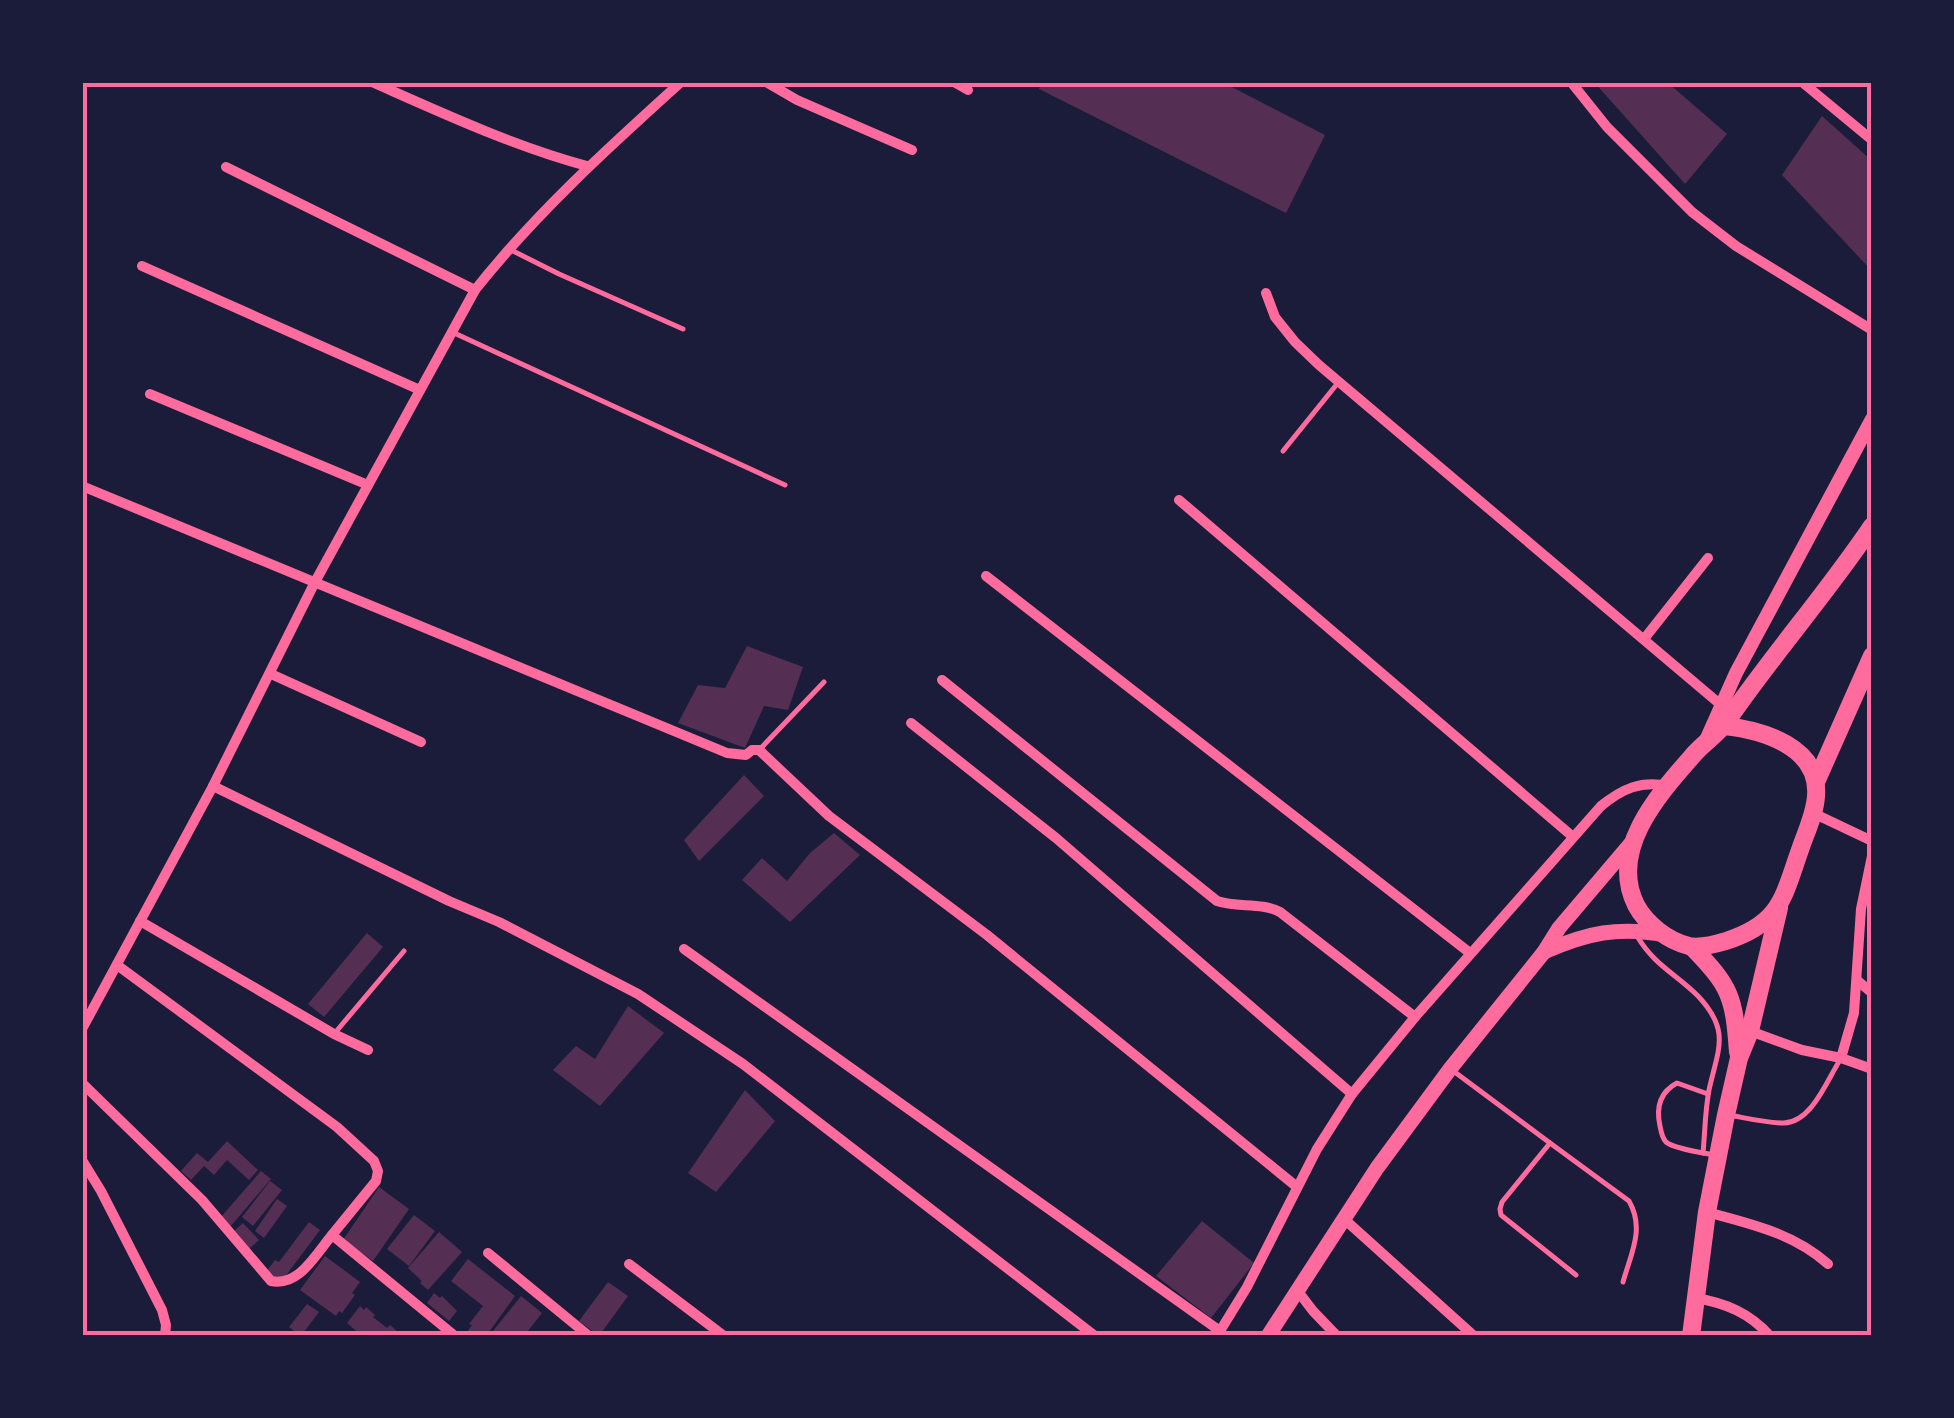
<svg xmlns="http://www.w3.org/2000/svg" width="1954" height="1418" font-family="Merriweather,serif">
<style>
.building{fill:#542f53}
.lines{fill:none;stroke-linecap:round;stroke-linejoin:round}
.service{stroke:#ff6b9d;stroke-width:5}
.minor{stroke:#ff6b9d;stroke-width:10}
.tertiary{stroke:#ff6b9d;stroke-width:14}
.secondary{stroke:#ff6b9d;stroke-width:15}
.primary{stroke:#ff6b9d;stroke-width:18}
.trunk{stroke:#ff6b9d;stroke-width:18}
.neatline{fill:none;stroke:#ff6b9d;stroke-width:4}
</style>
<rect width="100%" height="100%" fill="#1b1b3a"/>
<!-- building -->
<g class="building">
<path d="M1042 82H1222L1325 135 1286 213 1039 89Z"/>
<path d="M1594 82H1667L1727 134 1685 184Z"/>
<path d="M1822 116 1872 161V271L1782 175Z"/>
<path d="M747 646 803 667 788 710 764 706 745 748 678 723 698 685 725 688Z"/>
<path d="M744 775 764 796 699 861 684 840Z"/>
<path d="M834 833 860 855 790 922 742 880 762 858 787 881 810 853Z"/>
<path d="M367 933 383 947 324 1017 308 1004Z"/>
<path d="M628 1006 664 1033 600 1106 553 1070 576 1046 595 1059Z"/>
<path d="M745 1090 775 1121 716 1192 688 1173Z"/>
<path d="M227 1141 258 1170 249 1180 227 1160 214 1175 204 1166 191 1180 181 1171 197 1153 208 1162Z"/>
<path d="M261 1171 271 1179 230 1227 220 1218Z"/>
<path d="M270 1181 282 1190 253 1226 242 1217Z"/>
<path d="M379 1187 409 1209 373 1261 343 1240Z"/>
<path d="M277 1199 287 1206 264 1238 255 1231Z"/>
<path d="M414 1215 435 1231 409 1266 387 1249Z"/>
<path d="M1202 1221 1254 1263 1211 1318 1156 1276Z"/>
<path d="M309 1222 320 1230 281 1282 266 1272 275 1260 279 1262Z"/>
<path d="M243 1223 259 1240 249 1249 233 1232Z"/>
<path d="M439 1232 462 1252 428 1290 420 1283 422 1281 408 1268Z"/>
<path d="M325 1256 360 1282 352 1293 355 1295 342 1313 339 1311 336 1316 300 1290Z"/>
<path d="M468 1259 515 1296 486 1336H472L467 1332 472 1325 469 1324 483 1306 451 1281Z"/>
<path d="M608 1282 628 1296 599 1336 579 1321Z"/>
<path d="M434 1293 440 1298 442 1296 457 1311 449 1321 427 1303Z"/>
<path d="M521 1296 542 1313 524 1336H489Z"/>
<path d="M307 1304 319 1312 301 1336 289 1327Z"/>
<path d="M360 1306 364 1310 366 1307 375 1315 373 1317 387 1328 390 1325 398 1332 395 1336H362L347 1323Z"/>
</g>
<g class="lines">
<!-- service -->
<g class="service">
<path d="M511 250 559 274 683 329"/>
<path d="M452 332 785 485"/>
<path d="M1283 451 1337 384"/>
<path d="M761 748 824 682"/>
<path d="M1637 936C1655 966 1675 973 1698 996 1731 1031 1718 1049 1709 1090 1705 1111 1705 1132 1703 1153"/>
<path d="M334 1034 404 951"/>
<path d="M1452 1070 1550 1143 1502 1202 1500 1209 1501 1215 1576 1275"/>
<path d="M1708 1094 1677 1083C1660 1092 1656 1108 1660 1126 1661 1131 1662 1138 1666 1142 1674 1149 1704 1153 1715 1155"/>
<path d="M1729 1115C1746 1118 1766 1123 1784 1123 1812 1122 1827 1080 1840 1060"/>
<path d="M1550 1143 1629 1201C1645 1229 1631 1253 1623 1282"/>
</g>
<!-- minor -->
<g class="minor">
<path d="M372 82C442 113 513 146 587 166"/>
<path d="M766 82 797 100 912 150"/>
<path d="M954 82 968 90"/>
<path d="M1571 82 1607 127 1692 212 1736 246 1872 330"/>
<path d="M1802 82 1872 140"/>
<path d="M226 167 475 290"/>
<path d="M142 266 420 390"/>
<path d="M1266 293 1275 317 1295 342 1319 365 1721 705"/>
<path d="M150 394 368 485"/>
<path d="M82 486 727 753 746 755 752 750H759L829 816 987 935 1297 1187"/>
<path d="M1179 500 1572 836"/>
<path d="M986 576 1470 953"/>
<path d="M1644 639 1708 558"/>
<path d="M271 674 421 742"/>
<path d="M942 680 1217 901C1237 908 1261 902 1280 912L1415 1017"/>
<path d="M911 723 1056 838 1352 1094"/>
<path d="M213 786 449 901 499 922 638 994 743 1064 1095 1336"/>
<path d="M1813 813 1872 841"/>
<path d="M140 921 334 1034 368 1050"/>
<path d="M684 949 1220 1331"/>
<path d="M117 965 337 1127 374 1161 378 1171 376 1181 332 1235"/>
<path d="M1858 981 1872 993"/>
<path d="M82 1029 213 786 315 582 475 290C536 213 608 148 681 82"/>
<path d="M1750 1031 1802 1050 1841 1058 1854 1013 1861 909 1872 856"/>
<path d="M1841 1058 1872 1069"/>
<path d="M82 1083 202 1200 271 1281C299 1287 316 1254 332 1235L455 1336"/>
<path d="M82 1160 101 1191 162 1310 166 1325 165 1336"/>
<path d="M1707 1212C1751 1224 1793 1233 1828 1264"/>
<path d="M1343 1218 1474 1336"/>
<path d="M488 1253 589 1336"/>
<path d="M629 1264 724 1336"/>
<path d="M1297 1290 1313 1311 1337 1336"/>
<path d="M1696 1298C1725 1303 1750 1313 1770 1336"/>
<path d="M1217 1336 1247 1287 1317 1149 1352 1094 1415 1017 1601 806C1622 789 1641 780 1668 786"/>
</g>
<!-- tertiary -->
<path class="tertiary" d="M1707 738 1736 673 1872 419"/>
<!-- secondary -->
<g class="secondary">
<path d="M1544 952C1586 933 1619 926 1665 935"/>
<path d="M1268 1336 1377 1168 1450 1069 1544 952 1559 928 1632 842"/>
</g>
<!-- primary -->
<g class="primary">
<path d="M1692 947C1731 987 1734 997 1738 1052"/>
<path d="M1691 1336 1707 1212 1726 1115 1739 1058 1750 1031 1779 908"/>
</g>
<!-- trunk -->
<g class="trunk">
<path d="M1724 726C1763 730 1820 747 1816 796 1815 813 1807 830 1801 847 1783 897 1782 923 1726 941 1716 944 1699 948 1689 946 1668 941 1646 924 1636 905 1608 849 1660 793 1695 753 1705 742 1719 733 1727 721 1773 654 1827 593 1872 526"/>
<path d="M1816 782 1872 656"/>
</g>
</g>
<!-- border -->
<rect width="1954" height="1418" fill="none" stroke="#1b1b3a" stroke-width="170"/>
<rect x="85" y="85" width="1784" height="1248" class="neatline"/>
</svg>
